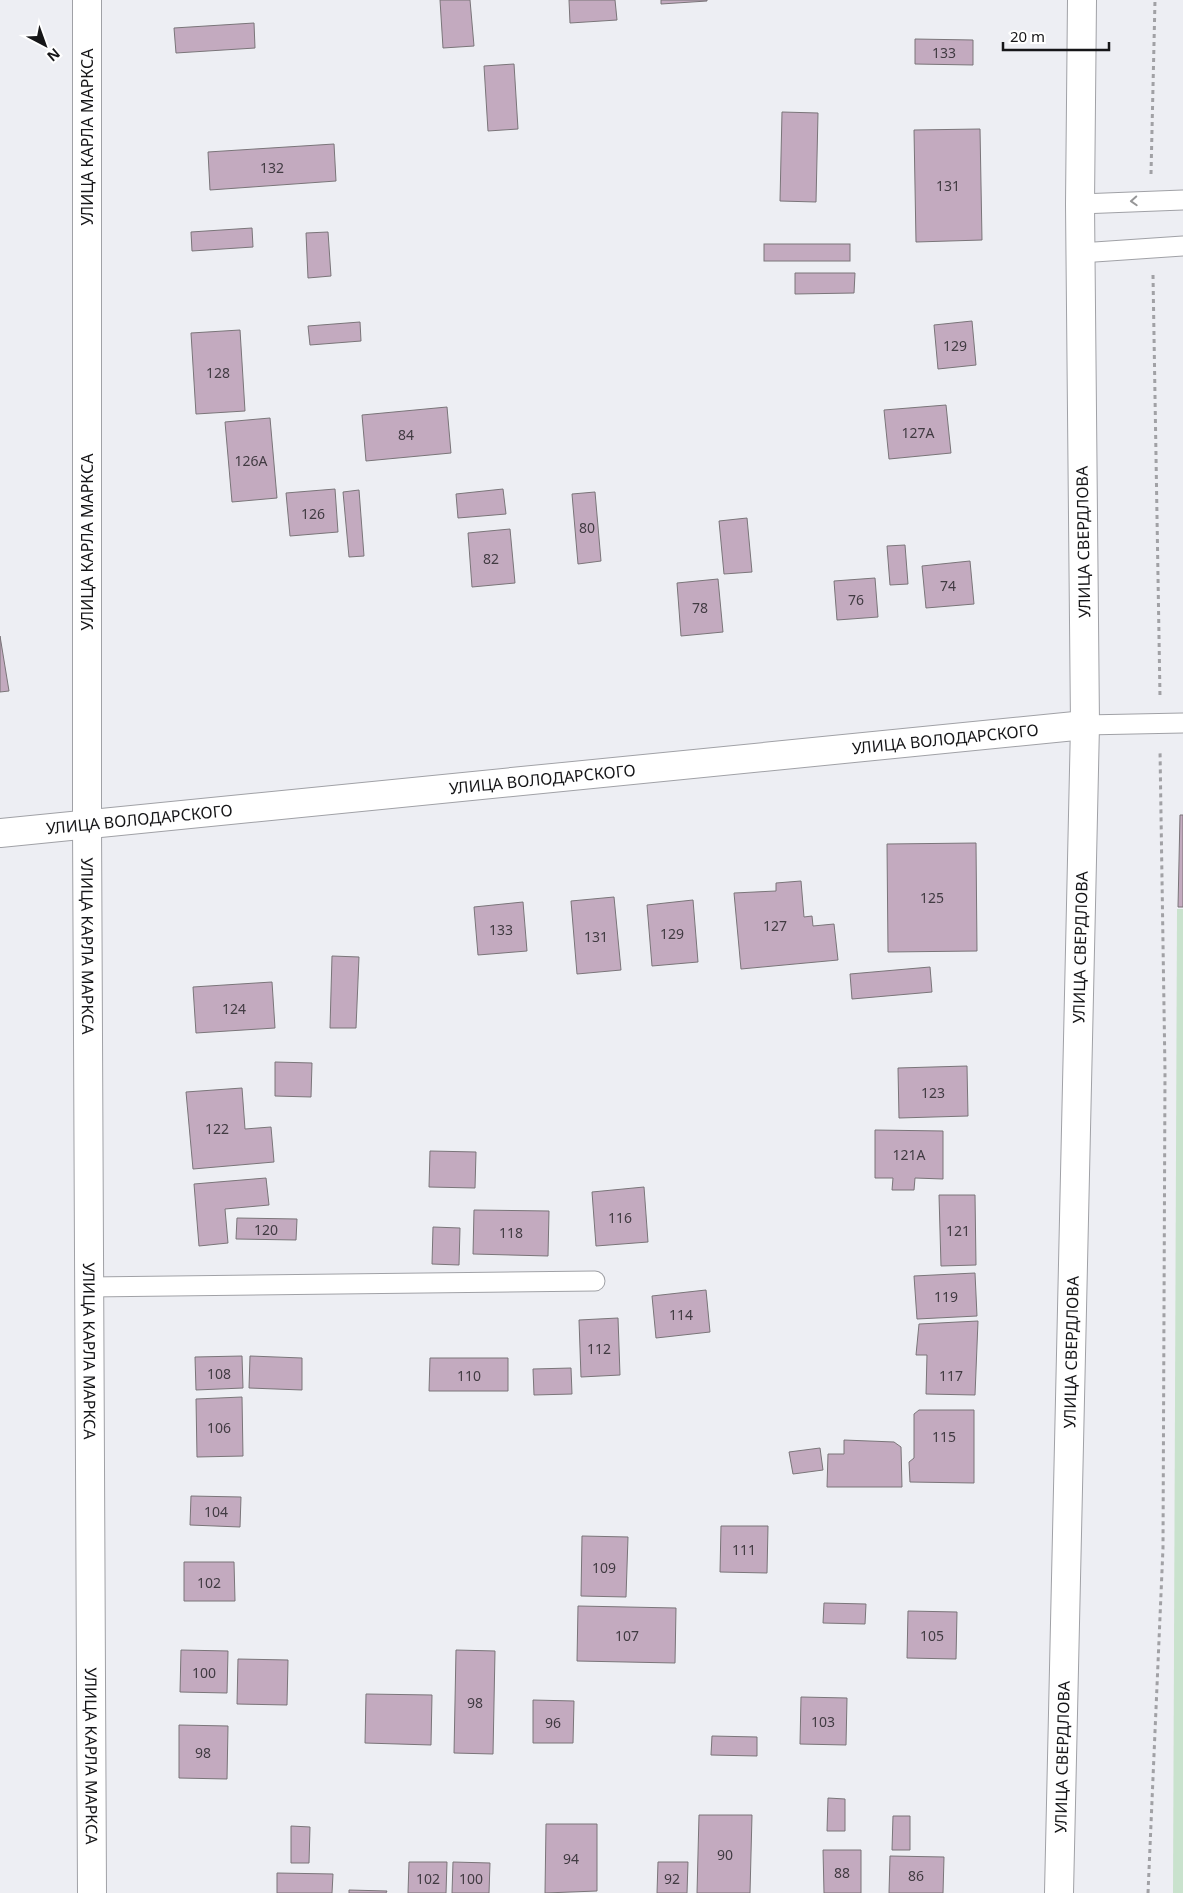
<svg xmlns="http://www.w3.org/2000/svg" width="1183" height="1893" font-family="'Noto Sans',sans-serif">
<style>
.green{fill:#c9e2cd}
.building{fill:#c3aabf;stroke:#7a7579}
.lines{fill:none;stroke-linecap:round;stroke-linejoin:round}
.service-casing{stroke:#a0a1a6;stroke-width:21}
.minor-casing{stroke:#a0a1a6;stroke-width:30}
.tertiary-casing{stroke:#a0a1a6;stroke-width:30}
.path{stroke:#a1a1a5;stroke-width:3;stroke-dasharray:4 4;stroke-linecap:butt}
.service{stroke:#fff;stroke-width:19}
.minor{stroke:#fff;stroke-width:28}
.tertiary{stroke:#fff;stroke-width:28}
.oneway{stroke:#969697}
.labels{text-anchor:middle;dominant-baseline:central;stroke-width:4.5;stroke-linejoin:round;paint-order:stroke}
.number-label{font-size:14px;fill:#413b42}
.street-label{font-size:16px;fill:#161618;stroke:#fff}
</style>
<rect width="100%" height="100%" fill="#edeef3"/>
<!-- green -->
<path class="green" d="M1177 909H1183V1893H1173Z"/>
<!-- building -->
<g class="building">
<path d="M440 0H470L474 46 443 48Z"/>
<path d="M569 0H615L617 20 570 23Z"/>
<path d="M661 0H707V1L661 4Z"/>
<path d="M254 23 255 48 176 53 174 28Z"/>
<path d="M915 39 973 40V65L915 64Z"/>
<path d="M514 64 518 129 488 131 484 66Z"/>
<path d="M782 112 818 113 816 202 780 201Z"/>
<path d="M980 129 982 240 916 242 914 130Z"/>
<path d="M334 144 336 181 210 190 208 152Z"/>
<path d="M252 228 253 247 192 251 191 232Z"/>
<path d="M328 232 331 276 308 278 306 233Z"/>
<rect x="764" y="244" width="86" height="17"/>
<path d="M795 273H855L854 293 795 294Z"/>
<path d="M972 321 976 365 938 369 934 325Z"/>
<path d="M360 322 361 341 310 345 308 326Z"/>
<path d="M240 330 245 411 196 414 191 333Z"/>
<path d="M946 405 951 453 889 459 884 410Z"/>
<path d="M447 407 451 453 366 461 362 415Z"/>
<path d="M270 418 277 498 232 502 225 422Z"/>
<path d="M335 489 338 532 290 536 286 493Z"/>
<path d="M503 489 506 514 458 518 456 494Z"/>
<path d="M359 490 364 556 349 557 343 492Z"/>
<path d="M595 492 601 561 578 564 572 494Z"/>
<path d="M747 518 752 572 724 574 719 521Z"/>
<path d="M510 529 515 583 472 587 468 533Z"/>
<path d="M905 545 908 584 890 585 887 546Z"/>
<path d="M970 561 974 604 926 608 922 566Z"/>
<path d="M875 578 878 617 837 620 834 581Z"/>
<path d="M718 579 723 632 681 636 677 583Z"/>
<path d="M0 636 9 691 0 692Z"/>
<path d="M1180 815H1183V907H1178Z"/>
<path d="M976 843 977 951 888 952 887 844Z"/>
<path d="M801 881 804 917 812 916 813 926 834 924 838 960 741 969 734 893 776 891V883Z"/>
<path d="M614 897 621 970 577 974 571 901Z"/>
<path d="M693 900 698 962 652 966 647 905Z"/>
<path d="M523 902 527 951 478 955 474 907Z"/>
<path d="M332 956 359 957 356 1028H330Z"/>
<path d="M930 967 932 992 852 999 850 974Z"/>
<path d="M272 982 275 1028 196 1033 193 987Z"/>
<path d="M275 1062 312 1063 311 1097 275 1096Z"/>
<path d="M967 1066 968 1116 899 1118 898 1068Z"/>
<path d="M242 1088 245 1129 271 1127 274 1162 193 1169 186 1092Z"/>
<path d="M875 1130 943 1131V1179L915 1178 914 1190H892L893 1178H875Z"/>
<path d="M430 1151 476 1152 475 1188 429 1187Z"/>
<path d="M266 1178 269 1205 225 1209 228 1243 199 1246 194 1184Z"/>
<path d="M644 1187 648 1242 596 1246 592 1192Z"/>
<path d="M939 1195H975L976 1265 941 1266Z"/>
<path d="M474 1210 549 1211 548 1256 473 1254Z"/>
<path d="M237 1218 297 1219 296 1240 236 1239Z"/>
<path d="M433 1227 460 1228 459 1265 432 1264Z"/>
<path d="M975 1273 977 1316 917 1319 914 1276Z"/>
<path d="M706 1290 710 1332 656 1338 652 1296Z"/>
<path d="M618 1318 620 1375 581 1377 579 1320Z"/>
<path d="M978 1321 975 1395 926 1394 927 1355H916L919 1324Z"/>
<path d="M242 1356 243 1388 196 1390 195 1357Z"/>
<path d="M250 1356 302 1358V1390L249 1388Z"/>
<path d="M430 1358H508V1391H429Z"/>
<path d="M571 1368 572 1394 534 1395 533 1369Z"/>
<path d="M242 1397 243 1456 197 1457 196 1399Z"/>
<path d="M919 1410H974V1483L910 1482 909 1462 914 1458V1414Z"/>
<path d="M844 1440 894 1442 901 1447 902 1487H827L828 1454H844Z"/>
<path d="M820 1448 823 1470 793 1474 789 1452Z"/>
<path d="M191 1496 241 1497 240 1527 190 1525Z"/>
<path d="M721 1526H768L767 1573 720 1572Z"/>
<path d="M582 1536 628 1537 626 1597 581 1596Z"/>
<path d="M184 1562H234L235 1601H184Z"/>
<path d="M824 1603 866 1604 865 1624 823 1623Z"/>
<path d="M578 1606 676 1608 675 1663 577 1661Z"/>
<path d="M908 1611 957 1612 956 1659 907 1658Z"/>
<path d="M181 1650 228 1651 227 1693 180 1692Z"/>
<path d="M456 1650 495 1651 493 1754 454 1753Z"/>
<path d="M238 1659 288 1660 287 1705 237 1704Z"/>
<path d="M366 1694 432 1695 431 1745 365 1743Z"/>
<path d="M801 1697 847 1698 846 1745 800 1744Z"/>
<path d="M533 1700 574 1701 573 1743H533Z"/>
<path d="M179 1725 228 1726 227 1779 179 1778Z"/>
<path d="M712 1736 757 1737V1756L711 1755Z"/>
<path d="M828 1798 845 1799V1831H827Z"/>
<path d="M699 1815H752L750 1893H697Z"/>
<path d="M893 1816H910V1850H892Z"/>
<path d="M546 1824H597V1891L545 1893Z"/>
<path d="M291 1826 310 1827 309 1863H291Z"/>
<path d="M823 1850H861V1893H824Z"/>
<path d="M890 1856 944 1857 943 1893H889Z"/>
<path d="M409 1862H447L446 1893H408Z"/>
<path d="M453 1862 490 1863 489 1893H452Z"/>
<path d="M658 1862H688L687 1893H657Z"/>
<path d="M277 1873 333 1874 332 1893H277Z"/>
<path d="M349 1890 387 1891 386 1893H349Z"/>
</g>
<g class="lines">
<!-- service casing -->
<g class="service-casing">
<g id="service">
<path d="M1080 204 1183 200"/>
<path d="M1080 253 1183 246"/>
<path d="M1085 725 1183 723"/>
<path d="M89 1287 595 1281"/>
</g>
</g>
<!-- minor casing -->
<g class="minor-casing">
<g id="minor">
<path id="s1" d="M0 833 1085 725"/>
</g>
</g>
<!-- tertiary casing -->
<g class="tertiary-casing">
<g id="tertiary">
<path id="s2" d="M87 0V823L92 1893"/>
<path id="s3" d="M1059 1893 1085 725 1080 204 1082 0"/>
</g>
</g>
<!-- path -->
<g class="path">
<path d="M1151 174 1155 0"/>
<path d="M1153 275 1160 697"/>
<path d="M1148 1893 1163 1548 1165 1072 1160 750"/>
</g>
<!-- service -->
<use href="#service" class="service"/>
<!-- minor -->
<use href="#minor" class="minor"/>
<!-- tertiary -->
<use href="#tertiary" class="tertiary"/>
</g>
<!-- one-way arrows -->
<defs><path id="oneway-chevron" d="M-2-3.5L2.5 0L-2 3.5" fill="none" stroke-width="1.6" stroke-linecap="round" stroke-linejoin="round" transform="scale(1.25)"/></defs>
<use class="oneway" href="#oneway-chevron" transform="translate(1134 201) rotate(177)"/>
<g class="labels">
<!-- number labels -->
<g class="number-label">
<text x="944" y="52">133</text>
<text x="272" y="167">132</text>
<text x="948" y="185">131</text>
<text x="955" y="345">129</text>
<text x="218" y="372">128</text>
<text x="918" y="432">127А</text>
<text x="406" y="434">84</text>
<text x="251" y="460">126А</text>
<text x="313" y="513">126</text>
<text x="587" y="527">80</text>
<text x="491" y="558">82</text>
<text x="948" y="585">74</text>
<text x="856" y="599">76</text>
<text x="700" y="607">78</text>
<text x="932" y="897">125</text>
<text x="775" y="925">127</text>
<text x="501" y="929">133</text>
<text x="672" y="933">129</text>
<text x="596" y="936">131</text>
<text x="234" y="1008">124</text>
<text x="933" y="1092">123</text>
<text x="217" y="1128">122</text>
<text x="909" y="1154">121А</text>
<text x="620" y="1217">116</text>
<text x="266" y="1229">120</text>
<text x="958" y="1230">121</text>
<text x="511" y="1232">118</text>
<text x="946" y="1296">119</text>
<text x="681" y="1314">114</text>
<text x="599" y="1348">112</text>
<text x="219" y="1373">108</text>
<text x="469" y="1375">110</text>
<text x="951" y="1375">117</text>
<text x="219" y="1427">106</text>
<text x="944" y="1436">115</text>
<text x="216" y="1511">104</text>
<text x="744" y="1549">111</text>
<text x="604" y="1567">109</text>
<text x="209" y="1582">102</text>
<text x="627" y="1635">107</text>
<text x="932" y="1635">105</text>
<text x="204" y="1672">100</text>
<text x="475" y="1702">98</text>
<text x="823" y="1721">103</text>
<text x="553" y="1722">96</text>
<text x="203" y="1752">98</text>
<text x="725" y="1854">90</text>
<text x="571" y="1858">94</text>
<text x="842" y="1872">88</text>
<text x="916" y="1875">86</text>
<text x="428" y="1878">102</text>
<text x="471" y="1878">100</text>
<text x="672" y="1878">92</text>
</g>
<!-- street labels -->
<g class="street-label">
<text transform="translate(87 137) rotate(-90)">УЛИЦА КАРЛА МАРКСА</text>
<text transform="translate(87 542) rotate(-90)">УЛИЦА КАРЛА МАРКСА</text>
<text transform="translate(1083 542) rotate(-91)">УЛИЦА СВЕРДЛОВА</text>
<text stroke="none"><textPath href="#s1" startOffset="950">УЛИЦА ВОЛОДАРСКОГО</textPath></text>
<text stroke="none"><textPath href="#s1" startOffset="545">УЛИЦА ВОЛОДАРСКОГО</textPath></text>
<text stroke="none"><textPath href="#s1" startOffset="140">УЛИЦА ВОЛОДАРСКОГО</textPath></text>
<text stroke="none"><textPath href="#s2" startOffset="946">УЛИЦА КАРЛА МАРКСА</textPath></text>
<text stroke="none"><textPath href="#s3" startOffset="946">УЛИЦА СВЕРДЛОВА</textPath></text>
<text stroke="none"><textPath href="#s2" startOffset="1351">УЛИЦА КАРЛА МАРКСА</textPath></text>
<text stroke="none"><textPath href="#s3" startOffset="541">УЛИЦА СВЕРДЛОВА</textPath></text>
<text stroke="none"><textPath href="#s2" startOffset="1756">УЛИЦА КАРЛА МАРКСА</textPath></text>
<text stroke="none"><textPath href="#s3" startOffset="136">УЛИЦА СВЕРДЛОВА</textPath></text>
</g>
</g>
<!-- north arrow -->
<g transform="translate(45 45) rotate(139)" stroke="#ffffff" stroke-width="4" paint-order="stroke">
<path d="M0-4L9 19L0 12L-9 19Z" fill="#161618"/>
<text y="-8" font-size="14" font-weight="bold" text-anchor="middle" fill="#161618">N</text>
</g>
<!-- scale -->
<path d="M1003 42v8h106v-8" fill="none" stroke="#161618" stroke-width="2.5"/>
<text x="1010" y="42" font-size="15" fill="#161618" stroke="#ffffff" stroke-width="4" paint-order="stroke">20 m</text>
</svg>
